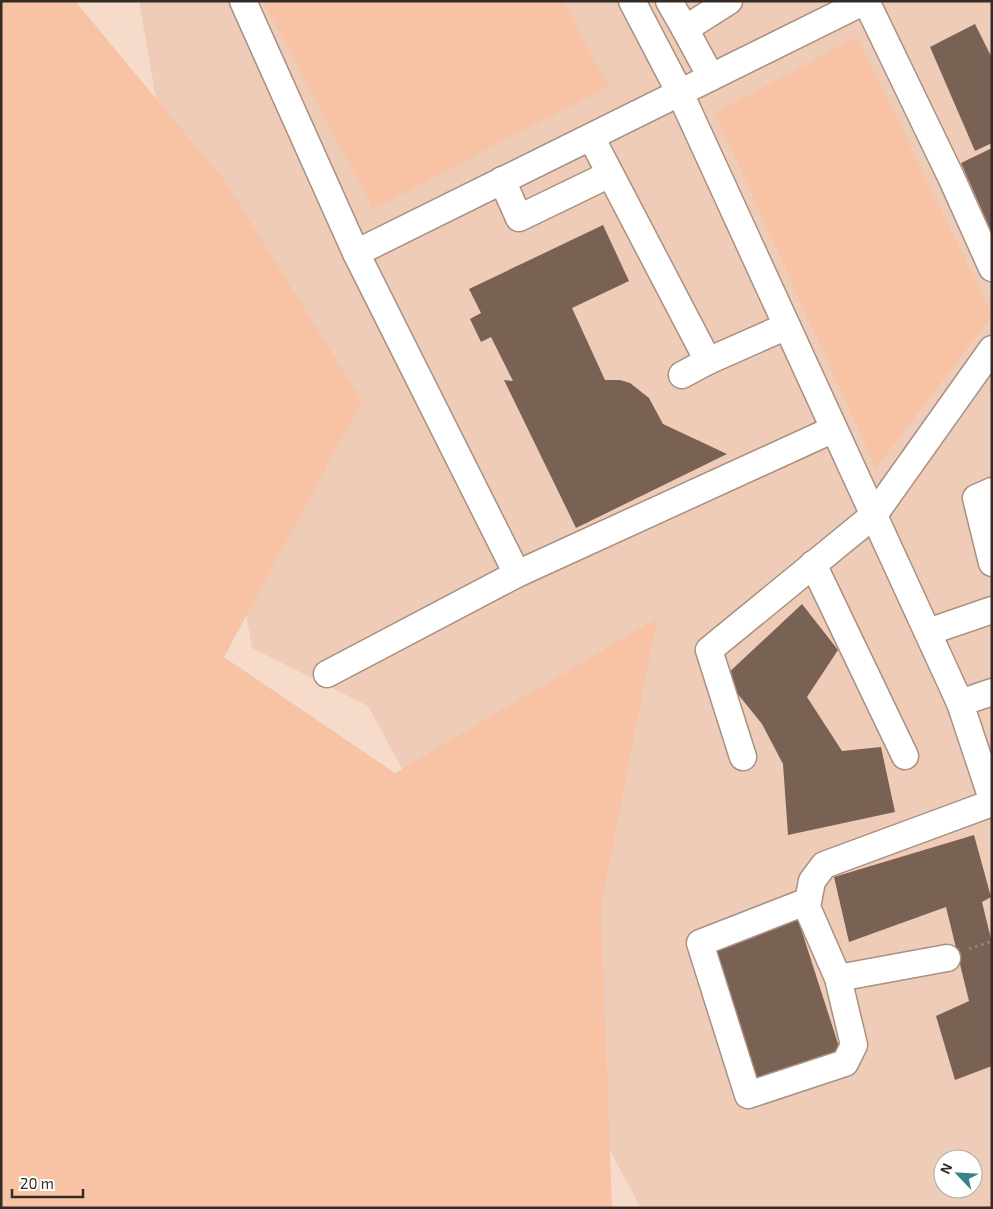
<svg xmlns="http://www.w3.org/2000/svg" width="993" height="1209" font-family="'Exo 2',sans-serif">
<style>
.built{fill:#eeccb8;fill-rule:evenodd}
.green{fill:#f7c3a4}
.building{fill:#796154}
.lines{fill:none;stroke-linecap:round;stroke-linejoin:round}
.street-casing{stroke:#a99081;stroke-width:29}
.path{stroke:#958378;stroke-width:3;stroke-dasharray:2.5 4;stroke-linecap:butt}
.street{stroke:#fff;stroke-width:26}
</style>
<rect width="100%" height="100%" fill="#f6dbcb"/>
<!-- built -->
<path class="built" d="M139 1H992V1208H641L368 706 252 648ZM943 1159H973V1189H943Z"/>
<!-- green -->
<g class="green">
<path d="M1 1H75L227 184 362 401 224 657 395 773 657 618 601 907 612 1208H1Z"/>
<path d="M263 1H563L609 86 373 209Z"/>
<path d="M857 37 992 314V316L876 468 715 113Z"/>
</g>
<!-- building -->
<g class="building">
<path d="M975 24 992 58V143L975 151 930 47Z"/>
<path d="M992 148V233L961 163Z"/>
<path d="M603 225 629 281 572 308 605 380H620L630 383 649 398 663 424 727 454 576 528 504 380 513 381 491 337 481 342 470 319 481 313 469 289Z"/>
<path d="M802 604 838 650 807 697 842 751 881 747 895 812 788 835 783 764 762 724 724 677Z"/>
<path d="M974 835 991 897 982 902 992 943V1066L955 1080 936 1016 969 1001 946 907 849 942 834 877Z"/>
<path d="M795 910 840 1050 753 1083 711 947Z"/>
</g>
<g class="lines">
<!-- street casing -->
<g class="street-casing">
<g id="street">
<path d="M243 1 356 253 517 574 834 429"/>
<path d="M632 1 680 93 960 703 992 799"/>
<path d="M669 1 685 29 729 1"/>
<path d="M866 1 951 177 992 268"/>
<path d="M685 29 711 77"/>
<path d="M591 137 708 361 787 326"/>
<path d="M502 180 519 218 610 174"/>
<path d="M356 253 865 1"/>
<path d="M682 375 708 361"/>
<path d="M992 491 976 498 992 563"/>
<path d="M813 564 905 756"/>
<path d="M928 632 992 610"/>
<path d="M327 674 517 574"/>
<path d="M960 703 992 692"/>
<path d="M743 757 709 650 874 515 992 349"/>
<path d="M808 901 700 943 748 1095 845 1063 854 1045 838 978 807 907 812 881 824 865 992 803"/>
<path d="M838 978 947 958"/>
</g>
</g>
<!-- path -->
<path class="path" d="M969 949 992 941"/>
<!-- street -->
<use href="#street" class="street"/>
</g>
<!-- border -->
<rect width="993" height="1209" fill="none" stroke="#362c26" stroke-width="5"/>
<!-- north arrow -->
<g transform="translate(958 1174) rotate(295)"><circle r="24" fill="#ffffff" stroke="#afaba8"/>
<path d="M0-4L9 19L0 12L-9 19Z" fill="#3a8288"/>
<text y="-8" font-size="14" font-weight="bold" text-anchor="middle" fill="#362c26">N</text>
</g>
<!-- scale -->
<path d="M12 1189v8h71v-8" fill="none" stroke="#362c26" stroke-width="2.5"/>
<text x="20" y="1189" font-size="15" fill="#362c26" stroke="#ffffff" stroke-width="4" paint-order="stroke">20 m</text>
</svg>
